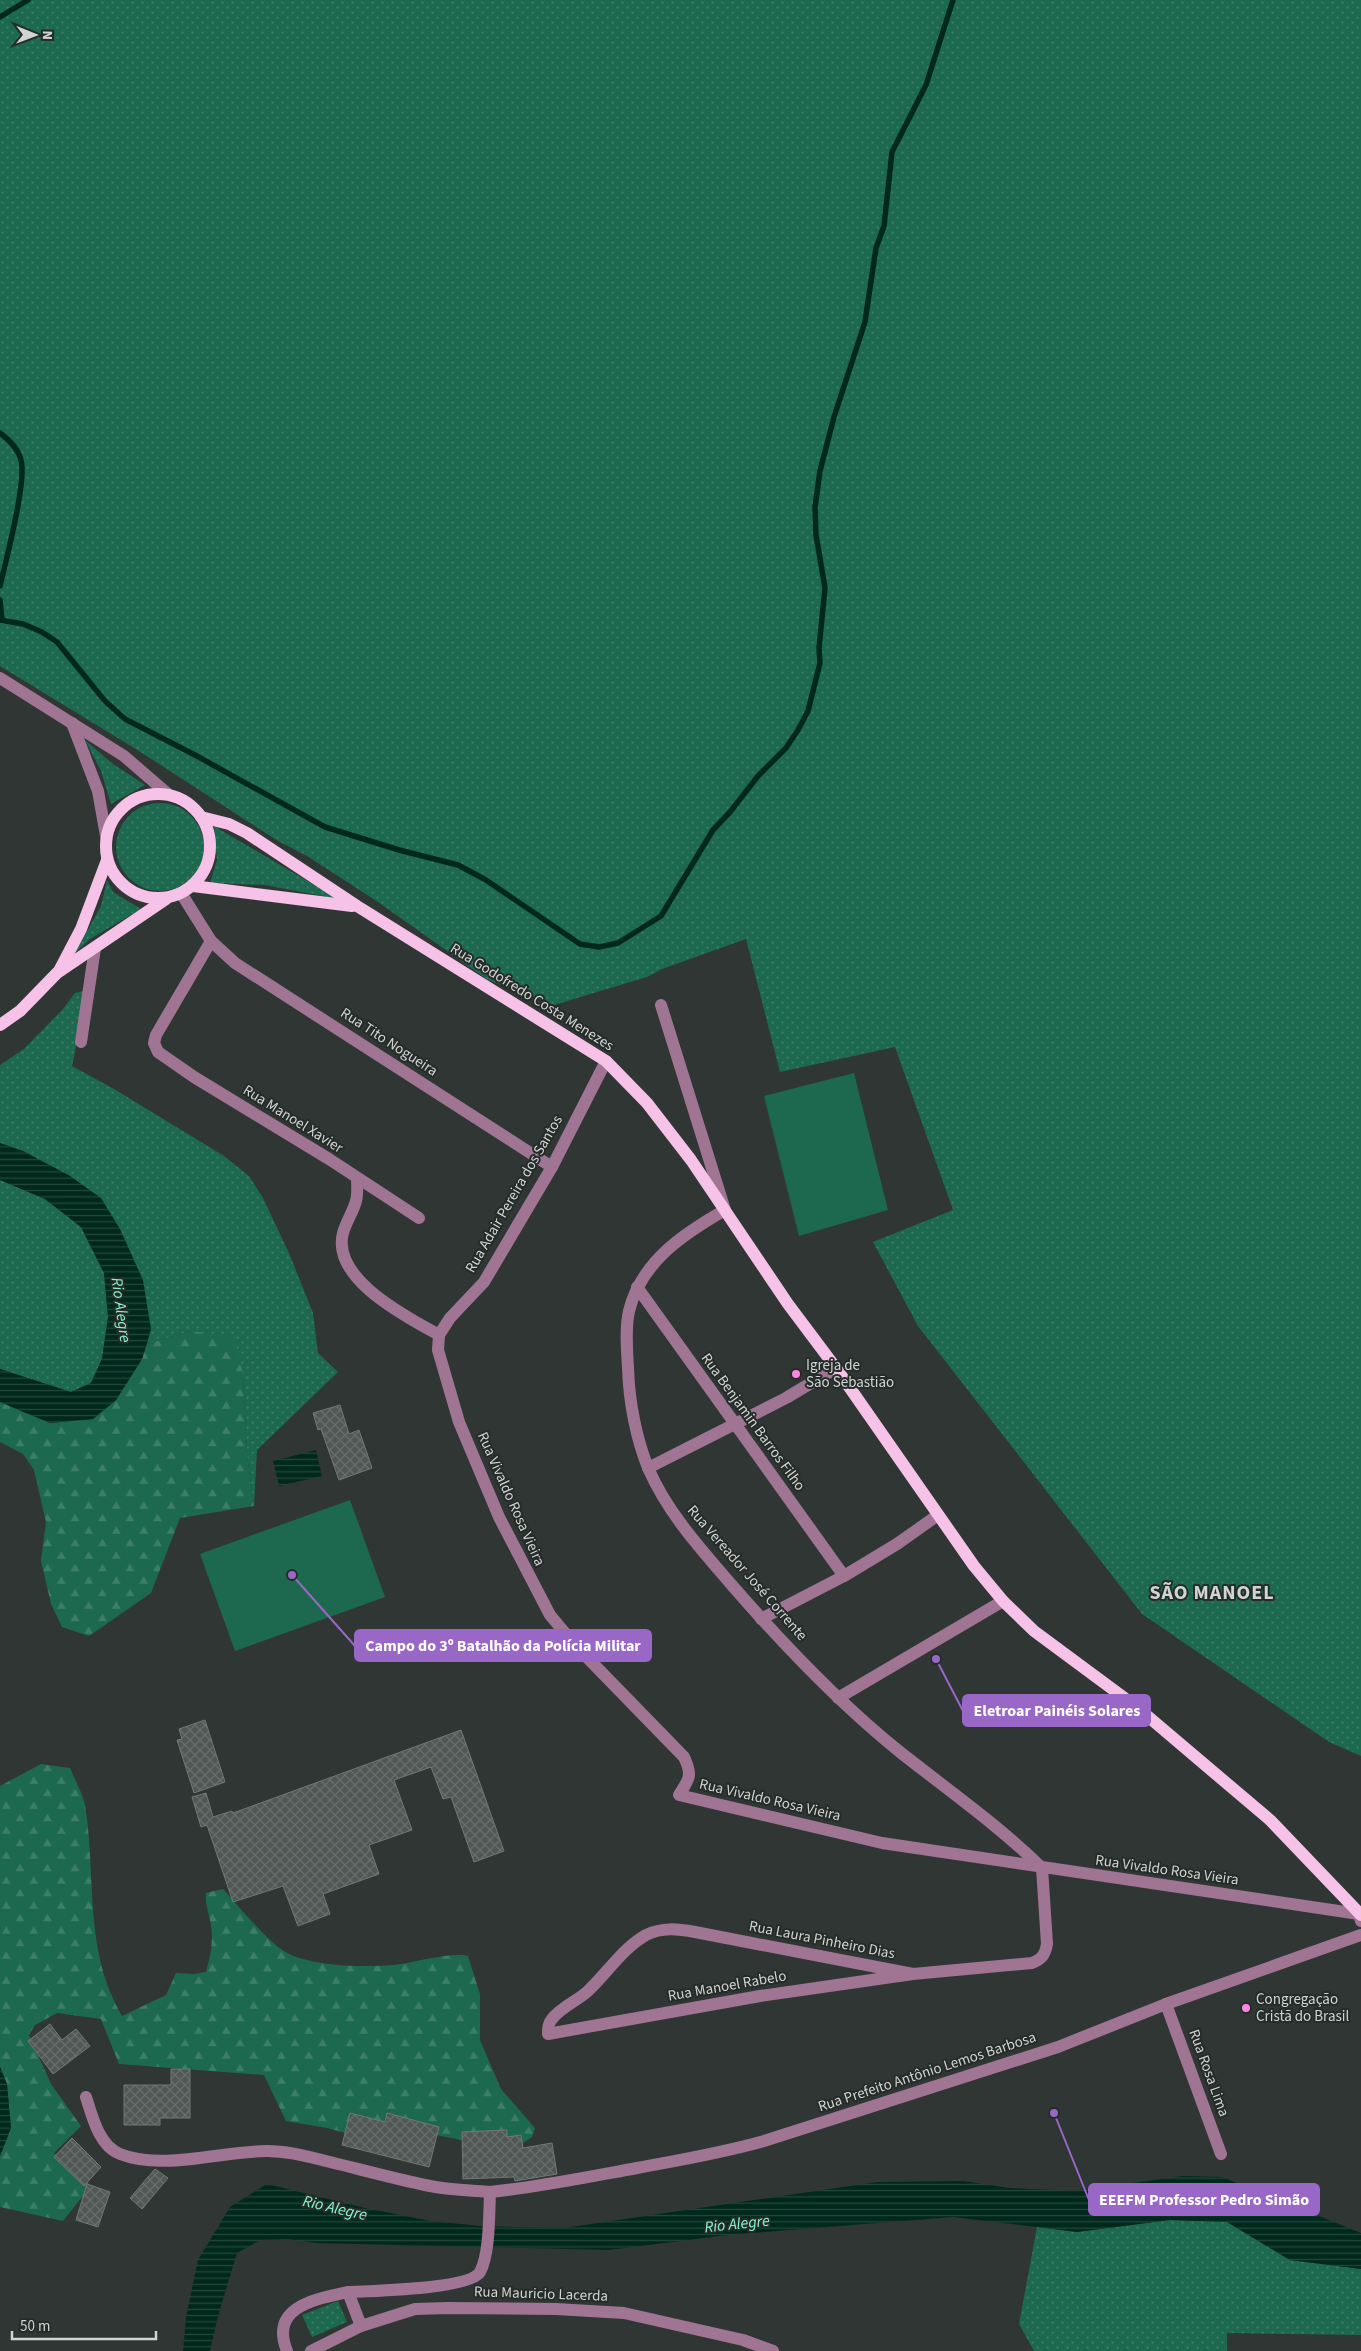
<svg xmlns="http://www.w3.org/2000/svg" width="1361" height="2351" font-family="'Source Sans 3',sans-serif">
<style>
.green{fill:url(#green-dots)}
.forest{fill:url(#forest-firs)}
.pitch{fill:#1d6950}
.water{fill:url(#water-rules)}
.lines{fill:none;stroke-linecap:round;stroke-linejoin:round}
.stream{stroke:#00291c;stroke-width:5.5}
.building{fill:url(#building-cross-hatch);stroke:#717875}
.minor{stroke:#9f7593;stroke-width:12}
.major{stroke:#f6c2e7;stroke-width:12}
.poi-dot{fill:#fd86e1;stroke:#252c29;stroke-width:2}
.labels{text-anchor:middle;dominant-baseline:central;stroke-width:4;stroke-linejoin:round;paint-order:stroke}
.street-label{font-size:15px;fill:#d0d4d2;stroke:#252c29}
.poi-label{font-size:15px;fill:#d0d4d2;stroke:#252c29;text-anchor:start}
.water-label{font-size:16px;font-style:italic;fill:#87f5cb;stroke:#252c29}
.district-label{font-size:20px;font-weight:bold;letter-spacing:1px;fill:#d0d4d2;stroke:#252c29}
.leader{fill:none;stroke:#9967c6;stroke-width:2}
.callout-dot{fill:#9967c6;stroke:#252c29;stroke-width:2}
.callout{fill:#9967c6;stroke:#9967c6;stroke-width:2}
.callout-label{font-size:16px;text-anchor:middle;font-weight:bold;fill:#fff}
</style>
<defs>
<pattern id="green-dots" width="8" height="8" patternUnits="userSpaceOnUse" patternTransform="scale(1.25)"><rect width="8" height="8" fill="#1d6950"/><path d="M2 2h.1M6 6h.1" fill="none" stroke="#3d7e68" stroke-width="1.8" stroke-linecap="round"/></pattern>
<pattern id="forest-firs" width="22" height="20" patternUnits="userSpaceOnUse" patternTransform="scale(1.25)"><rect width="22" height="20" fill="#1d6950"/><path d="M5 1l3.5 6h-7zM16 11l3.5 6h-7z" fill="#3d7e68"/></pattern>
<pattern id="water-rules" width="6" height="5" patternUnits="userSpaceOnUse" patternTransform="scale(1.25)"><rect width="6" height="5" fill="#00291c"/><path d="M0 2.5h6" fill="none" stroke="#24473c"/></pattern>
<pattern id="building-cross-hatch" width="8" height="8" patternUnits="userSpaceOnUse" patternTransform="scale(1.25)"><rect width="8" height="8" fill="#505754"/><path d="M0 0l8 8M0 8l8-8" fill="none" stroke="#686e6c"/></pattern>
</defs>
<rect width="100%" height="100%" fill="#2f3633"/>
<!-- green -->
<g class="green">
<path d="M0 0H1361V1756L1329 1742 1142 1614 918 1326 873 1242 953 1210 895 1047 780 1072 746 939 662 969 647 977 554 1005 488 980 378 902 307 856 278 841 139 751 0 666Z"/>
<path d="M85 740 113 764 145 785 111 804 101 771Z"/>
<circle cx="160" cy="847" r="44"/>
<path d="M214 826 338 899 265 885 210 883 217 860Z"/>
<path d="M107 880 113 892 141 909 90 939 75 953 101 906Z"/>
<path d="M83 991 86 999 72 1066 114 1089 224 1156 249 1176 263 1198 289 1253 313 1313 318 1353 338 1372 257 1450 254 1506 247 1455 243 1373 191 1331 147 1344 151 1329 70 1176 23 1151 0 1143V1065L24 1049 63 1009 75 993Z"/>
<path d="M0 1180 45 1199 81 1227 104 1273 108 1317 102 1359 91 1383 71 1392 0 1369Z"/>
<path d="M1170 2220 1227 2222 1290 2260 1361 2269V2335L1227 2333V2351H1034L1019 2324 1037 2227 1077 2232Z"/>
<path d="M338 2301 347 2322 312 2337 302 2315Z"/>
</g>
<!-- forest -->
<g class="forest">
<path d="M191 1331 232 1337 243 1373 247 1455 254 1506 180 1518 151 1593 89 1636 62 1627 51 1604 41 1561 46 1522 34 1470 23 1454 0 1442V1402L50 1423 93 1419 116 1400 142 1359 147 1344Z"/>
<path d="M41 1764 70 1768C75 1781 85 1797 86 1811 96 1881 84 1951 122 2016L166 1995 176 1973 194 1974 206 1972C211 1955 214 1939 210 1920 208 1910 205 1903 206 1893L223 1889C239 1906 270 1946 291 1955 319 1967 371 1968 401 1964 420 1961 452 1952 468 1956L480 1994V2040L501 2089 535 2128 532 2137 523 2143 482 2144 436 2135 360 2137 327 2128 286 2121 264 2075 119 2064 101 2019 57 2013 35 2025 29 2035 51 2084 81 2126 54 2153 91 2186 63 2221 0 2207V2156L11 2128 7 2084 0 2067V1786Z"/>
</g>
<!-- pitch -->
<g class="pitch">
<path d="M854 1073 888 1210 799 1236 764 1096Z"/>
<path d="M350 1500 385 1597 235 1651 200 1554Z"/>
</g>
<!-- water -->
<g class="water">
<path d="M0 1143 23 1151 70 1176 101 1198 120 1229 143 1280 151 1329 142 1359 116 1400 93 1419 50 1423 0 1402V1369L71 1392 91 1383 102 1359 108 1317 104 1273 81 1227 45 1199 0 1180Z"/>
<path d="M316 1450 322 1476 279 1486 273 1461Z"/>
<path d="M0 2067 7 2084 11 2128 0 2156Z"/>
<path d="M1183 2176 1222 2177 1361 2233V2269L1290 2260 1227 2222 1170 2220 1077 2232 953 2217 728 2235 609 2250 315 2243 287 2239 260 2240 237 2253 218 2316 210 2351H183L186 2317 198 2260 230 2207 267 2184 365 2208 431 2221 481 2226 564 2228 877 2182 964 2181 1009 2188 1075 2191Z"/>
</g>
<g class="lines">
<!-- stream -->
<g class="stream">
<path d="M0 17 28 0"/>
<path d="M0 433C9 440 18 448 21 460 27 481 6 560 0 586"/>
<path d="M0 600 2 620"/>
<path d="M0 620 23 624 42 632 57 642 105 701 125 719 195 755 325 827 399 850 458 865 486 880 580 944 599 947 618 943 661 916 713 830 730 812 758 776 786 748 798 730 808 711 820 663 819 648 825 588 816 535 815 507 820 471 834 417 865 322 876 248 884 226 892 152 926 85 953 0"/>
</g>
</g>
<!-- building -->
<g class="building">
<path d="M340 1405 349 1434 359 1430 372 1468 339 1480 321 1429 318 1430 313 1413Z"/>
<path d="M205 1720 225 1782 194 1793 177 1740 182 1739 179 1729Z"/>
<path d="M461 1730 504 1851 474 1862 451 1797 443 1799 431 1767 394 1780 412 1830 369 1845 379 1874 323 1894 330 1914 298 1926 283 1886 233 1902 207 1825 201 1827 192 1797 206 1793 213 1817 232 1811 233 1813Z"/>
<path d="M50 2024 62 2040 76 2029 90 2046 53 2074 28 2041Z"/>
<path d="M171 2069H190V2118H160V2125H124V2085H171Z"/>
<path d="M350 2113 385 2122 387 2113 439 2127 429 2167 342 2145Z"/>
<path d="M507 2130V2137L521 2135 523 2148 552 2143 557 2174 515 2181 514 2177 463 2179 462 2132Z"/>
<path d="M72 2138 101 2167 84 2186 54 2157Z"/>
<path d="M155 2169 168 2178 142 2209 130 2198Z"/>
<path d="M87 2184 110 2192 98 2227 76 2220Z"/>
</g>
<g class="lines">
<!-- minor -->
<g class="minor">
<path d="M0 678 124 756 168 794"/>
<path d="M72 723 98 791 106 836"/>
<path d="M181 893 211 941 235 963 552 1167"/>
<path d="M211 941 156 1035 154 1043 158 1052 194 1077 329 1159 419 1218"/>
<path d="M661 1005 725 1210C683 1234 641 1262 629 1311 625 1329 627 1350 628 1368 629 1401 636 1439 649 1470 668 1513 700 1548 730 1583 782 1643 838 1702 900 1752 948 1790 998 1825 1042 1868L1047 1944C1045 1955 1042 1959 1032 1963L913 1974 695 1932C678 1929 662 1927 646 1935 623 1948 607 1973 588 1991 577 2001 560 2008 552 2019 548 2024 548 2028 548 2034L760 1996 913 1974"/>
<path d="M81 1042 95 948"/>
<path d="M606 1061 552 1167 484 1282 450 1318 439 1335 438 1350 459 1422 499 1517 550 1615 575 1645 684 1757C693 1776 689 1779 679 1795L882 1843 1359 1914 1361 1921"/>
<path d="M357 1178C357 1185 358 1194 356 1201 353 1212 346 1222 343 1233 331 1279 407 1317 439 1335"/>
<path d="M637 1287 844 1576"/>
<path d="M648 1468 786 1398 836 1368"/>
<path d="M761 1619 844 1576 897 1544 938 1515"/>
<path d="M838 1698 1003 1601"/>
<path d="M1166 2004 1221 2154"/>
<path d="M86 2097C92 2116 99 2146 120 2154 163 2171 222 2151 267 2151 289 2151 309 2157 330 2162 363 2170 396 2179 430 2186 449 2190 470 2190 490 2192"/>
<path d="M348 2292C370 2291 470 2289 480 2272 490 2254 489 2213 490 2192 540 2187 588 2177 637 2168 680 2160 722 2153 764 2141L1058 2047 1166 2004 1361 1935"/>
<path d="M287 2351C269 2306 317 2299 348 2292L361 2326"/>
<path d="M311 2351 361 2326 415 2309 448 2308 556 2309 624 2313 743 2340 773 2351"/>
</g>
<!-- major -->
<g class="major">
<circle cx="158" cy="846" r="52"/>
<path d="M201 817 229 824 247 833 357 906 606 1061 647 1103 691 1160 788 1304 836 1368 974 1566 1003 1601 1034 1631 1138 1708 1270 1820 1361 1915"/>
<path d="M193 886 352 906"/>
<path d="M59 971 81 929 107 860"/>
<path d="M0 1025 20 1011 57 973 166 899"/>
</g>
</g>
<!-- markers -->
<g class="poi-dot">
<circle cx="796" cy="1374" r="5"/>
<circle cx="1246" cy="2008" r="5"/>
</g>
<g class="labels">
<!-- street labels -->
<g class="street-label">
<text transform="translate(532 997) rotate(32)">Rua Godofredo Costa Menezes</text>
<text transform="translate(389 1042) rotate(33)">Rua Tito Nogueira</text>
<text transform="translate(293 1119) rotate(32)">Rua Manoel Xavier</text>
<text transform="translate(514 1194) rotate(-60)">Rua Adair Pereira dos Santos</text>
<text transform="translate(753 1422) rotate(54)">Rua Benjamin Barros Filho</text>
<text transform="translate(511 1499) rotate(66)">Rua Vivaldo Rosa Vieira</text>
<text transform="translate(747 1573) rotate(49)">Rua Vereador José Corrente</text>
<text transform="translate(770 1800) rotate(13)">Rua Vivaldo Rosa Vieira</text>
<text transform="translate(1167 1870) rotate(8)">Rua Vivaldo Rosa Vieira</text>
<text transform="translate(822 1940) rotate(11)">Rua Laura Pinheiro Dias</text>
<text transform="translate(727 1986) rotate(-10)">Rua Manoel Rabelo</text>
<text transform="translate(927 2072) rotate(-18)">Rua Prefeito Antônio Lemos Barbosa</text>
<text transform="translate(1209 2073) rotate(70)">Rua Rosa Lima</text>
<text transform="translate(541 2294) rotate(2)">Rua Mauricio Lacerda</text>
</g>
<!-- poi labels -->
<g class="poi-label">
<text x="806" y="1365">Igreja de<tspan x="806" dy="17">São Sebastião</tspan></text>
<text x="1256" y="1999">Congregação<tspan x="1256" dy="17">Cristã do Brasil</tspan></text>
</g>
<!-- water labels -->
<g class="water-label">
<text transform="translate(121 1310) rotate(82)">Rio Alegre</text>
<text transform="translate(335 2208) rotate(13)">Rio Alegre</text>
<text transform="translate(737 2224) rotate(-6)">Rio Alegre</text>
</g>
<!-- district labels -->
<g class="district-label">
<text x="1212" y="1593">SÃO MANOEL</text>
</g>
</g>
<!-- callouts -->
<path class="leader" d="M292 1575L355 1646M936 1659L963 1711M1054 2113L1089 2200"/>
<g class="callout-dot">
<circle cx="292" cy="1575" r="5"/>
<circle cx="936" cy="1659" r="5"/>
<circle cx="1054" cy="2113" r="5"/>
</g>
<g class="callout">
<rect x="355" y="1630" width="296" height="31" rx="5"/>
<rect x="963" y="1695" width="187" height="31" rx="5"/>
<rect x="1089" y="2184" width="230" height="31" rx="5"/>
</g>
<g class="callout-label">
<text x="503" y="1651">Campo do 3º Batalhão da Polícia Militar</text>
<text x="1057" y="1716">Eletroar Painéis Solares</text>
<text x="1204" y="2205">EEEFM Professor Pedro Simão</text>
</g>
<!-- north arrow -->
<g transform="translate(35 35) rotate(91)" stroke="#252c29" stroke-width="4" paint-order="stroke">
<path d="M0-4L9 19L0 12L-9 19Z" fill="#d0d4d2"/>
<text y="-8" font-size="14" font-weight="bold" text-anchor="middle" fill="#d0d4d2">N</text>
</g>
<!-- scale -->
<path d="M12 2331v8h144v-8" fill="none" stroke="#d0d4d2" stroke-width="2.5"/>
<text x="20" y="2331" font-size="15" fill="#d0d4d2" stroke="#252c29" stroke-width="4" paint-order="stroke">50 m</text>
</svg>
